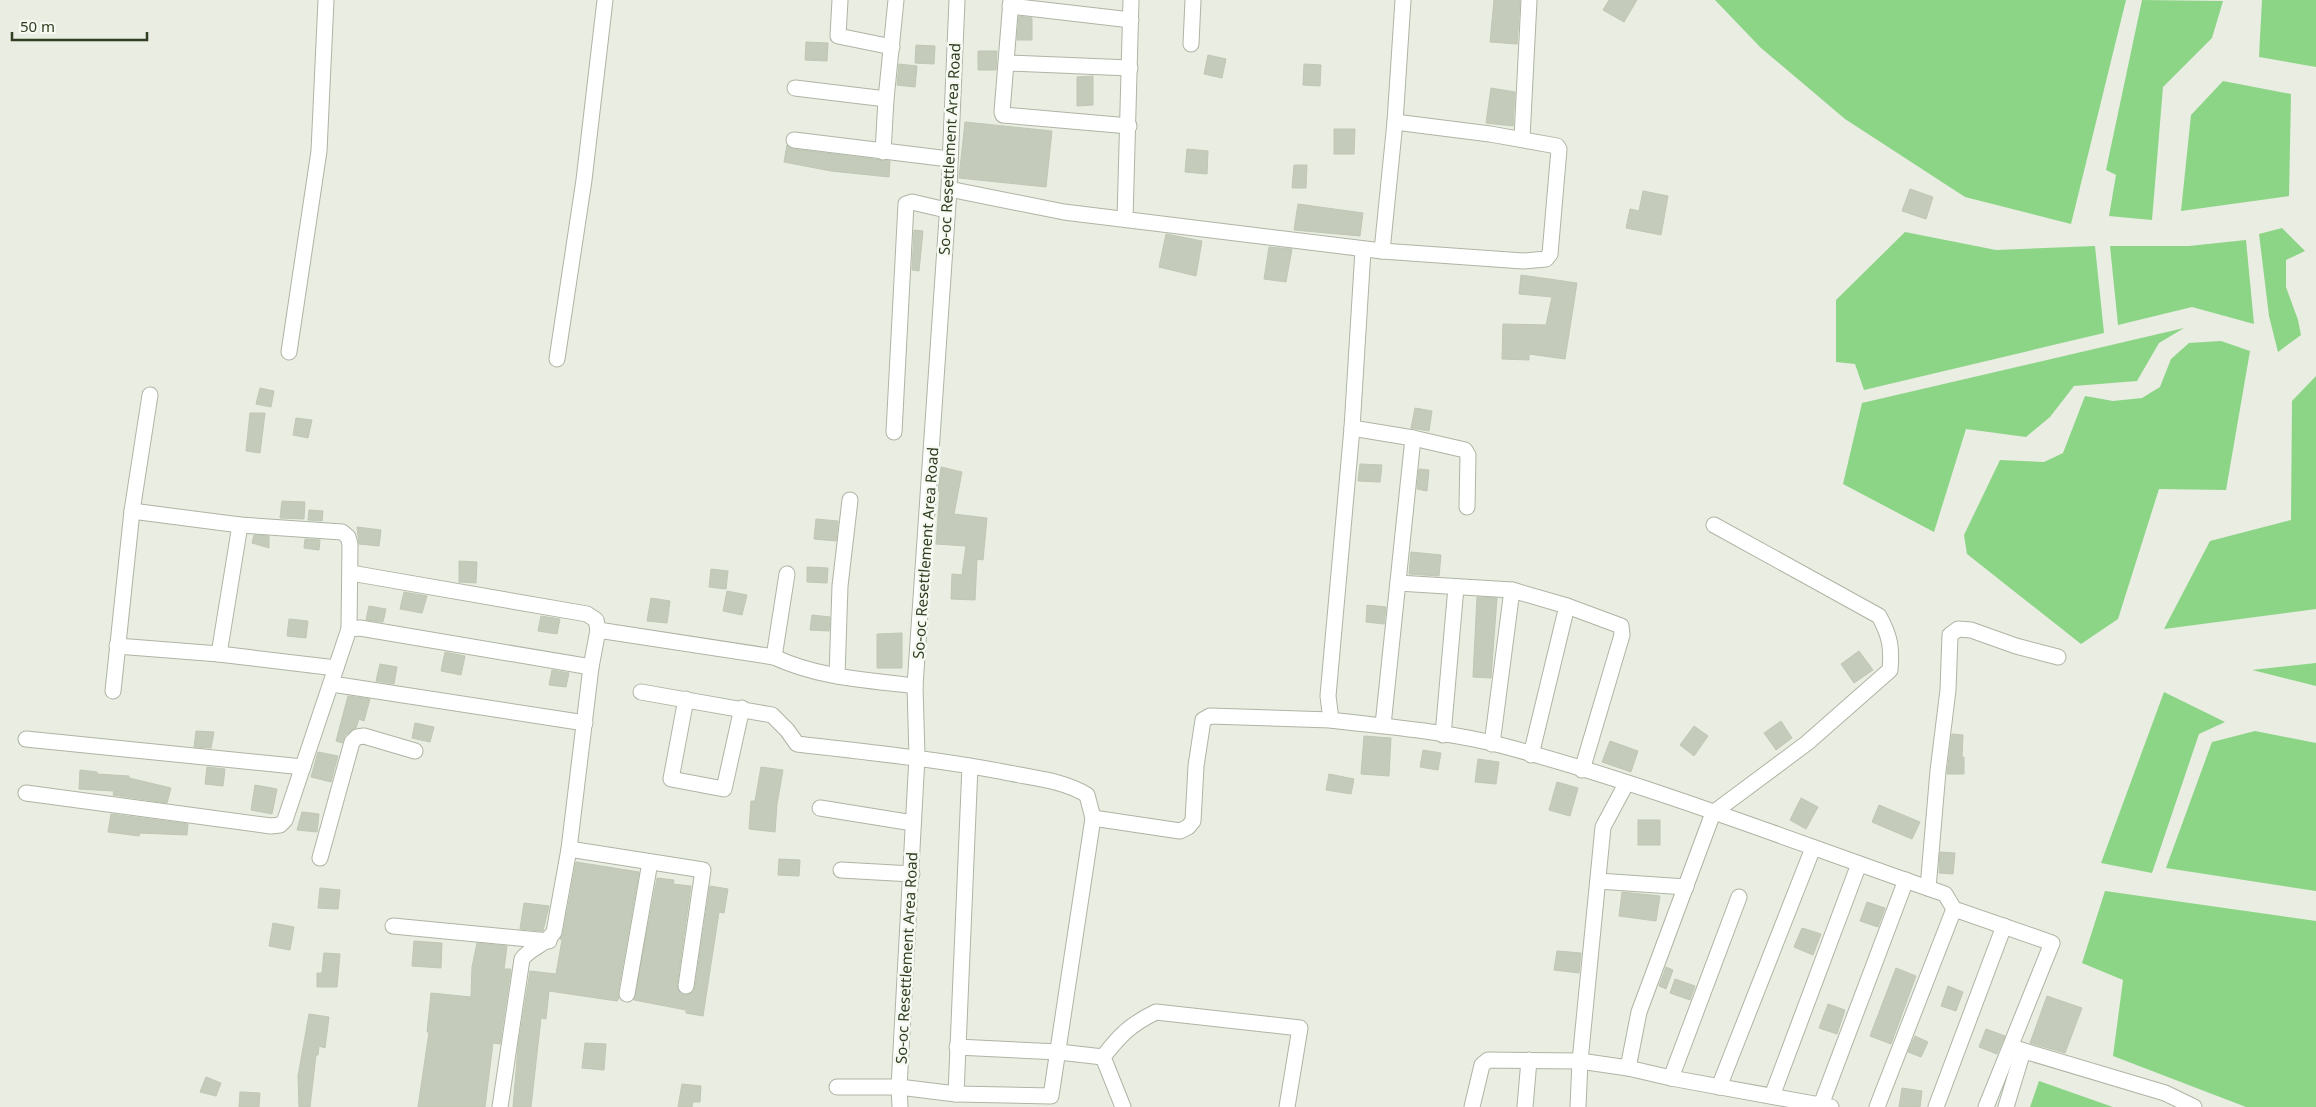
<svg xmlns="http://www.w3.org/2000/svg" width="2316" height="1107" font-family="'Noto Sans',sans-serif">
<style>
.water{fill:#8cd587}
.building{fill:#c5cbba;stroke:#c0c7b4}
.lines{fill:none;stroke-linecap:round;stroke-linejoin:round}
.minor-casing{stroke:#aeb5a4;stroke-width:17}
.tertiary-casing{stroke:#aeb5a4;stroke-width:17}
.minor{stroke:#fff;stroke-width:15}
.tertiary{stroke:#fff;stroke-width:15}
.labels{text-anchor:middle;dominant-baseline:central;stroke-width:5;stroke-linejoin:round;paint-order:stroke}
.street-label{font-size:15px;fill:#303f21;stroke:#f7f9f3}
</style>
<rect width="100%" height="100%" fill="#e9ede2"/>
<!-- water -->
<g class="water">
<path d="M1715 0H2126L2071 224 1965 197 1845 119 1761 48Z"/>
<path d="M2142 0 2223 1 2212 38 2163 87 2152 220 2109 216 2116 175 2106 170Z"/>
<path d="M2262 0H2316V67L2259 57Z"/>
<path d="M2223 81 2291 94 2289 196 2181 211 2191 115Z"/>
<path d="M2282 228 2305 251 2286 260V287L2298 320 2301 335 2278 352 2269 316 2259 234Z"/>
<path d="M1905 232 1996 250 2095 246 2104 333 1864 390 1855 364 1836 362V300Z"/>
<path d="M2246 240 2254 324 2192 307 2118 325 2110 246H2189Z"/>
<path d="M2184 328 2159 343 2137 381 2074 386 2050 417 2026 437 1966 429 1934 532 1843 484 1862 403Z"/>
<path d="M2221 341 2250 351 2226 490 2159 489 2118 619 2081 644 1967 554 1964 535 2000 460 2044 462 2063 453 2085 396 2113 401 2142 398 2160 387 2171 359 2189 343Z"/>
<path d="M2316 376V609L2164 629 2210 541 2291 520 2292 401Z"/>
<path d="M2316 663V686L2252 670Z"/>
<path d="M2164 692 2225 722 2199 734 2152 873 2101 863Z"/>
<path d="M2255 731 2316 743V891L2166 868 2212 742Z"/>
<path d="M2105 891 2316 921V1107H2246L2113 1056 2123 980 2082 963Z"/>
<path d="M2039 1081 2113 1107H2030Z"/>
</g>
<!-- building -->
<g class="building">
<path d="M1494 0H1520L1517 44 1490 42Z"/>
<path d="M1609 0H1637L1624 22 1603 10Z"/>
<path d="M1019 16 1032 18V40H1017Z"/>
<path d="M806 42 828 43 827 61 805 60Z"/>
<path d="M916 45 935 46 934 64 915 63Z"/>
<path d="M978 51H997L996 70H978Z"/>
<path d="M1208 55 1226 59 1222 78 1204 74Z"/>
<path d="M899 64 917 66 915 87 897 85Z"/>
<path d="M1304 64 1321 65 1320 86 1303 85Z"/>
<path d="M1093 76V105L1077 106V77Z"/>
<path d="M1491 88 1515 92 1513 126 1486 123Z"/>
<path d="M965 122 1052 131 1046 187 959 178Z"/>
<path d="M1334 129H1355L1354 154H1334Z"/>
<path d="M787 145 793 149 890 161 889 177 831 171 784 162Z"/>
<path d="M1187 149 1208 151 1207 174 1185 172Z"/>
<path d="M1294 165H1307L1306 188H1292Z"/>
<path d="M1910 189 1933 197 1926 219 1902 211Z"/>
<path d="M1643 191 1668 196 1661 235 1626 228 1630 209 1639 211Z"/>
<path d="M1298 204 1363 213 1360 236 1294 230Z"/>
<path d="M914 230 923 231 919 271 912 270Z"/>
<path d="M1166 234 1202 241 1196 276 1159 267Z"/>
<path d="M1269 247 1292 249 1286 282 1264 279Z"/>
<path d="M1521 275 1577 283 1565 359 1529 354V360L1502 359 1503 324 1546 325 1552 297 1519 294Z"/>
<path d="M260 388 274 391 271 407 256 404Z"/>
<path d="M1415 408 1432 411 1429 431 1411 428Z"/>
<path d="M250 413H265L260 453 246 451Z"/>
<path d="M296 418 312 420 308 438 293 435Z"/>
<path d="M1360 464 1382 465 1380 482 1358 481Z"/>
<path d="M941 467 962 472 954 514 987 518 983 560 977 559 975 600 951 599 952 574 962 575 966 546 936 544 940 491H938Z"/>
<path d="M1419 469 1429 470 1427 491 1417 489Z"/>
<path d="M282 501 305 502 304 519 280 518Z"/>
<path d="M309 510 323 511 322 521 308 520Z"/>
<path d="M816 519 838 521 836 541 814 539Z"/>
<path d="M357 527 381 530 379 546 359 544Z"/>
<path d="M254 535 269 536V548L252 543Z"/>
<path d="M305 539 320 540 319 550 304 548Z"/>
<path d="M1411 552 1441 555 1439 576 1409 574Z"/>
<path d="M459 561 477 562 476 583 459 582Z"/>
<path d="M807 567 828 568 827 583 807 582Z"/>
<path d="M711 569 728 571 726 589 709 587Z"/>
<path d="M727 591 747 595 742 615 723 611Z"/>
<path d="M404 592 427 596 422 613 400 609Z"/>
<path d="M1477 597 1497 598 1491 678 1473 677Z"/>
<path d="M651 598 670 601 667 623 647 621Z"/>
<path d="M1367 605 1386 607 1384 624 1366 622Z"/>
<path d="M369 606 386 609 383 622 366 620Z"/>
<path d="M812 615 830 617 829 631 810 630Z"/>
<path d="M541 616 560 619 557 634 538 631Z"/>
<path d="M289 619 308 621 306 638 287 636Z"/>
<path d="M902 633V668H877V634Z"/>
<path d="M1859 651 1873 670 1854 683 1841 664Z"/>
<path d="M445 652 465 656 461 675 441 671Z"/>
<path d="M380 664 397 667 394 684 376 681Z"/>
<path d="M552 670 569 673 566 687 549 685Z"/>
<path d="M348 696 370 699 364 721 359 719 356 728 345 735 342 743 336 741Z"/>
<path d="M1781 721 1792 738 1776 750 1764 733Z"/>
<path d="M415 723 434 727 430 742 412 738Z"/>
<path d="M1694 726 1708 736 1694 756 1680 745Z"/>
<path d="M196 731 214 732 211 748 194 747Z"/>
<path d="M1952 734 1963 735 1962 757H1964V774H1947Z"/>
<path d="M1364 736 1391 738 1389 776 1361 774Z"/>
<path d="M1610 741 1638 751 1631 772 1602 762Z"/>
<path d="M1423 750 1441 753 1438 770 1420 767Z"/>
<path d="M318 752 338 756 331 782 311 777Z"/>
<path d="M1478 759 1499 762 1496 784 1475 782Z"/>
<path d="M207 767 225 769 223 786 205 784Z"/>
<path d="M761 767 783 770 777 804 775 832 749 829 751 801H755Z"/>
<path d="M80 770 97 772V774L129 776V778L171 788 167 803 113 795 114 791 79 789Z"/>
<path d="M1329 774 1354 779 1351 794 1326 790Z"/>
<path d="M1557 782 1578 788 1570 816 1549 810Z"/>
<path d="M255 785 277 789 272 814 251 810Z"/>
<path d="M1801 798 1818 807 1806 829 1790 820Z"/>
<path d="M1879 805 1920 822 1912 839 1872 822Z"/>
<path d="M302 812 319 814 317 832 297 830Z"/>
<path d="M111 814 188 824 187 835 140 833 139 836 108 832Z"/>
<rect x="1638" y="820" width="22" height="25"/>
<path d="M1940 852 1955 853 1953 874 1939 873Z"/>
<path d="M779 859 800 860 799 876 778 875Z"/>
<path d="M576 862 639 872 618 992 619 998 617 1001 549 991 546 1019 541 1018 531 1107H513L518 1047 530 971 556 974 562 940 560 939 563 934Z"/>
<path d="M657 878 674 880 673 884 691 886 677 985 680 993 685 995 693 992 695 987 710 886 728 889 724 913 719 912 703 1016 686 1013V1010L634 1000Z"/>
<path d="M320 888 340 890 338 909 318 908Z"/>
<path d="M1622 892 1660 896 1656 921 1619 916Z"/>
<path d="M1867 902 1885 908 1878 927 1860 921Z"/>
<path d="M524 903 549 906 543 931 520 929Z"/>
<path d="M273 923 294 927 290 950 269 946Z"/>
<path d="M1802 928 1821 934 1813 955 1794 947Z"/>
<path d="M414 941 442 943 441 968 412 966Z"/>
<path d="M477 943 507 946 504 969H511L500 1044 493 1043 485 1107H418L429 1032H427L431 993 471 997 472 967Z"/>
<path d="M1557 951 1581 953 1579 973 1554 970Z"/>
<path d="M324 953 340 954 337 987H317V973H322Z"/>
<path d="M1666 967 1673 970 1666 989 1659 986Z"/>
<path d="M1896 968 1916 976 1891 1044 1870 1036Z"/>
<path d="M1675 979 1695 986 1690 1000 1670 993Z"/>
<path d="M1948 986 1963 992 1956 1011 1941 1006Z"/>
<path d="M2047 996 2082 1008 2065 1053 2030 1043Z"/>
<path d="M1828 1004 1845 1010 1837 1034 1819 1028Z"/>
<path d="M309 1014 329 1017 325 1048 319 1046 318 1055H316L310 1107H299L298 1076Z"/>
<path d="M1986 1029 2005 1036 1997 1054 1979 1047Z"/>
<path d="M1915 1036 1928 1042 1921 1057 1908 1052Z"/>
<path d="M585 1043 606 1044 604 1070 582 1068Z"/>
<path d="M206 1077 221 1083 216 1096 200 1092Z"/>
<path d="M682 1084 701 1086 700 1102H693L692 1107H678Z"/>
<path d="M1902 1088 1922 1091 1920 1107H1899Z"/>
<path d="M240 1092 260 1093 259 1107H239Z"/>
</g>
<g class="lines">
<!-- minor casing -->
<g class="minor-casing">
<g id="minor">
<path d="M840 0 838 36 892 47"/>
<path d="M1011 0 1002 112 1003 115 1129 126"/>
<path d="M1010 6 1131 20"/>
<path d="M1191 44 1193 0"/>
<path d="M1007 63 1130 68"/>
<path d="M795 88 886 99"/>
<path d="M1522 138 1529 0"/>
<path d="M794 140 949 159"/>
<path d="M883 152 886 99 896 0"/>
<path d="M949 189 1064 212 1382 251 1395 122 1403 0"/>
<path d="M1125 219 1131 0"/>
<path d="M1363 250 1352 428 1328 696 1331 720C1387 727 1445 731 1500 745 1651 785 1797 843 1945 894L1954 909 2052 943 1986 1107"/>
<path d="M1382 251 1523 261 1546 259 1550 254 1559 149 1557 146 1490 134 1395 122"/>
<path d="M289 352 319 151 326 0"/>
<path d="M557 359 584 180 605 0"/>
<path d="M1352 428 1413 438 1465 450 1468 455 1467 507"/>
<path d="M894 432 906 204 912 202 946 210"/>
<path d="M132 511 240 525 342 532 348 537 350 544 349 629"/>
<path d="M351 573 587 614 596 620 598 630"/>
<path d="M1398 583 1512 590 1567 606 1621 626 1622 635 1582 770"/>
<path d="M117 646 219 654 336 668"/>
<path d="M219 654 240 525"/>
<path d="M774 657 787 574"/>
<path d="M837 676 840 586 850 500"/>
<path d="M332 684 585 723"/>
<path d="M113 691 132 511 150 395"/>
<path d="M641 692 772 715 787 730 797 744C867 752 935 759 1004 772 1032 778 1063 780 1087 795L1093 818 1051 1096 956 1094"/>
<path d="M686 699 671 779 724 789 742 708"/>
<path d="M1383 725 1413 438"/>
<path d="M1443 735 1456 587"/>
<path d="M26 739 303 767"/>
<path d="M1492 744 1512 590"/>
<path d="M1531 755 1567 606"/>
<path d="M26 793 271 826 280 825 285 820 349 629 360 628 591 667"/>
<path d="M820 808 913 823"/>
<path d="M1093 818 1180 831 1188 827 1193 821 1196 766 1203 720 1210 716 1331 720"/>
<path d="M569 849 703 870 686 986"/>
<path d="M320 858 352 742 357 737 364 736 415 751"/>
<path d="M841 870 912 874"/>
<path d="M1598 881 1686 887"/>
<path d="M1928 888 1938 771 1948 690 1950 635 1958 629 1971 630 2016 646 2058 657"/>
<path d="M393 926 549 941"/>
<path d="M627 994 650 862"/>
<path d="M957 1047 1059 1052 1103 1057"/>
<path d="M2011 1047 2165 1093 2194 1107"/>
<path d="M1628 1068 1639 1012 1713 813 1807 743 1890 670C1892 647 1890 636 1879 616L1714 525"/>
<path d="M1671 1078 1739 897"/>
<path d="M837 1087H899L956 1094 970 766"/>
<path d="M1719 1087 1813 848"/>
<path d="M1772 1096 1859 864"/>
<path d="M1821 1105 1906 880"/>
<path d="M500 1107 522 959C531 947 546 945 554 932L569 849 591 667 598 630 774 657C819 678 867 680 915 686"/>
<path d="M1123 1107 1103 1057C1120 1035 1131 1024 1156 1012L1300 1028 1287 1107"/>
<path d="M1472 1107 1482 1065 1488 1060 1580 1061 1628 1068 1671 1078 1831 1107"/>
<path d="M1525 1107 1529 1060"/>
<path d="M1578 1107 1580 1061 1603 827 1626 784"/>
<path d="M1877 1107 1954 909"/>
<path d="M1936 1107 2004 926"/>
<path d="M2006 1107 2023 1051"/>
</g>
</g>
<!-- tertiary casing -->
<g class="tertiary-casing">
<path id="tertiary" d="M900 1107 899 1087 917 757 915 686 949 189 957 0"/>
</g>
<!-- minor -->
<use href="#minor" class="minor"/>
<!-- tertiary -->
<use href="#tertiary" class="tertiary"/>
</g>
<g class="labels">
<!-- street labels -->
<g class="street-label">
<text transform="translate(949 149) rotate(-87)">So-oc Resettlement Area Road</text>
<text transform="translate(925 553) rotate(-86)">So-oc Resettlement Area Road</text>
<text transform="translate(906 958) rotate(-87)">So-oc Resettlement Area Road</text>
</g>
</g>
<!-- scale -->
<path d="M12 32v8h135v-8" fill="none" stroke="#303f21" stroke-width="2.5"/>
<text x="20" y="32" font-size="15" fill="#303f21" stroke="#f7f9f3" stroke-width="4" paint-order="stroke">50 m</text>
</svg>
